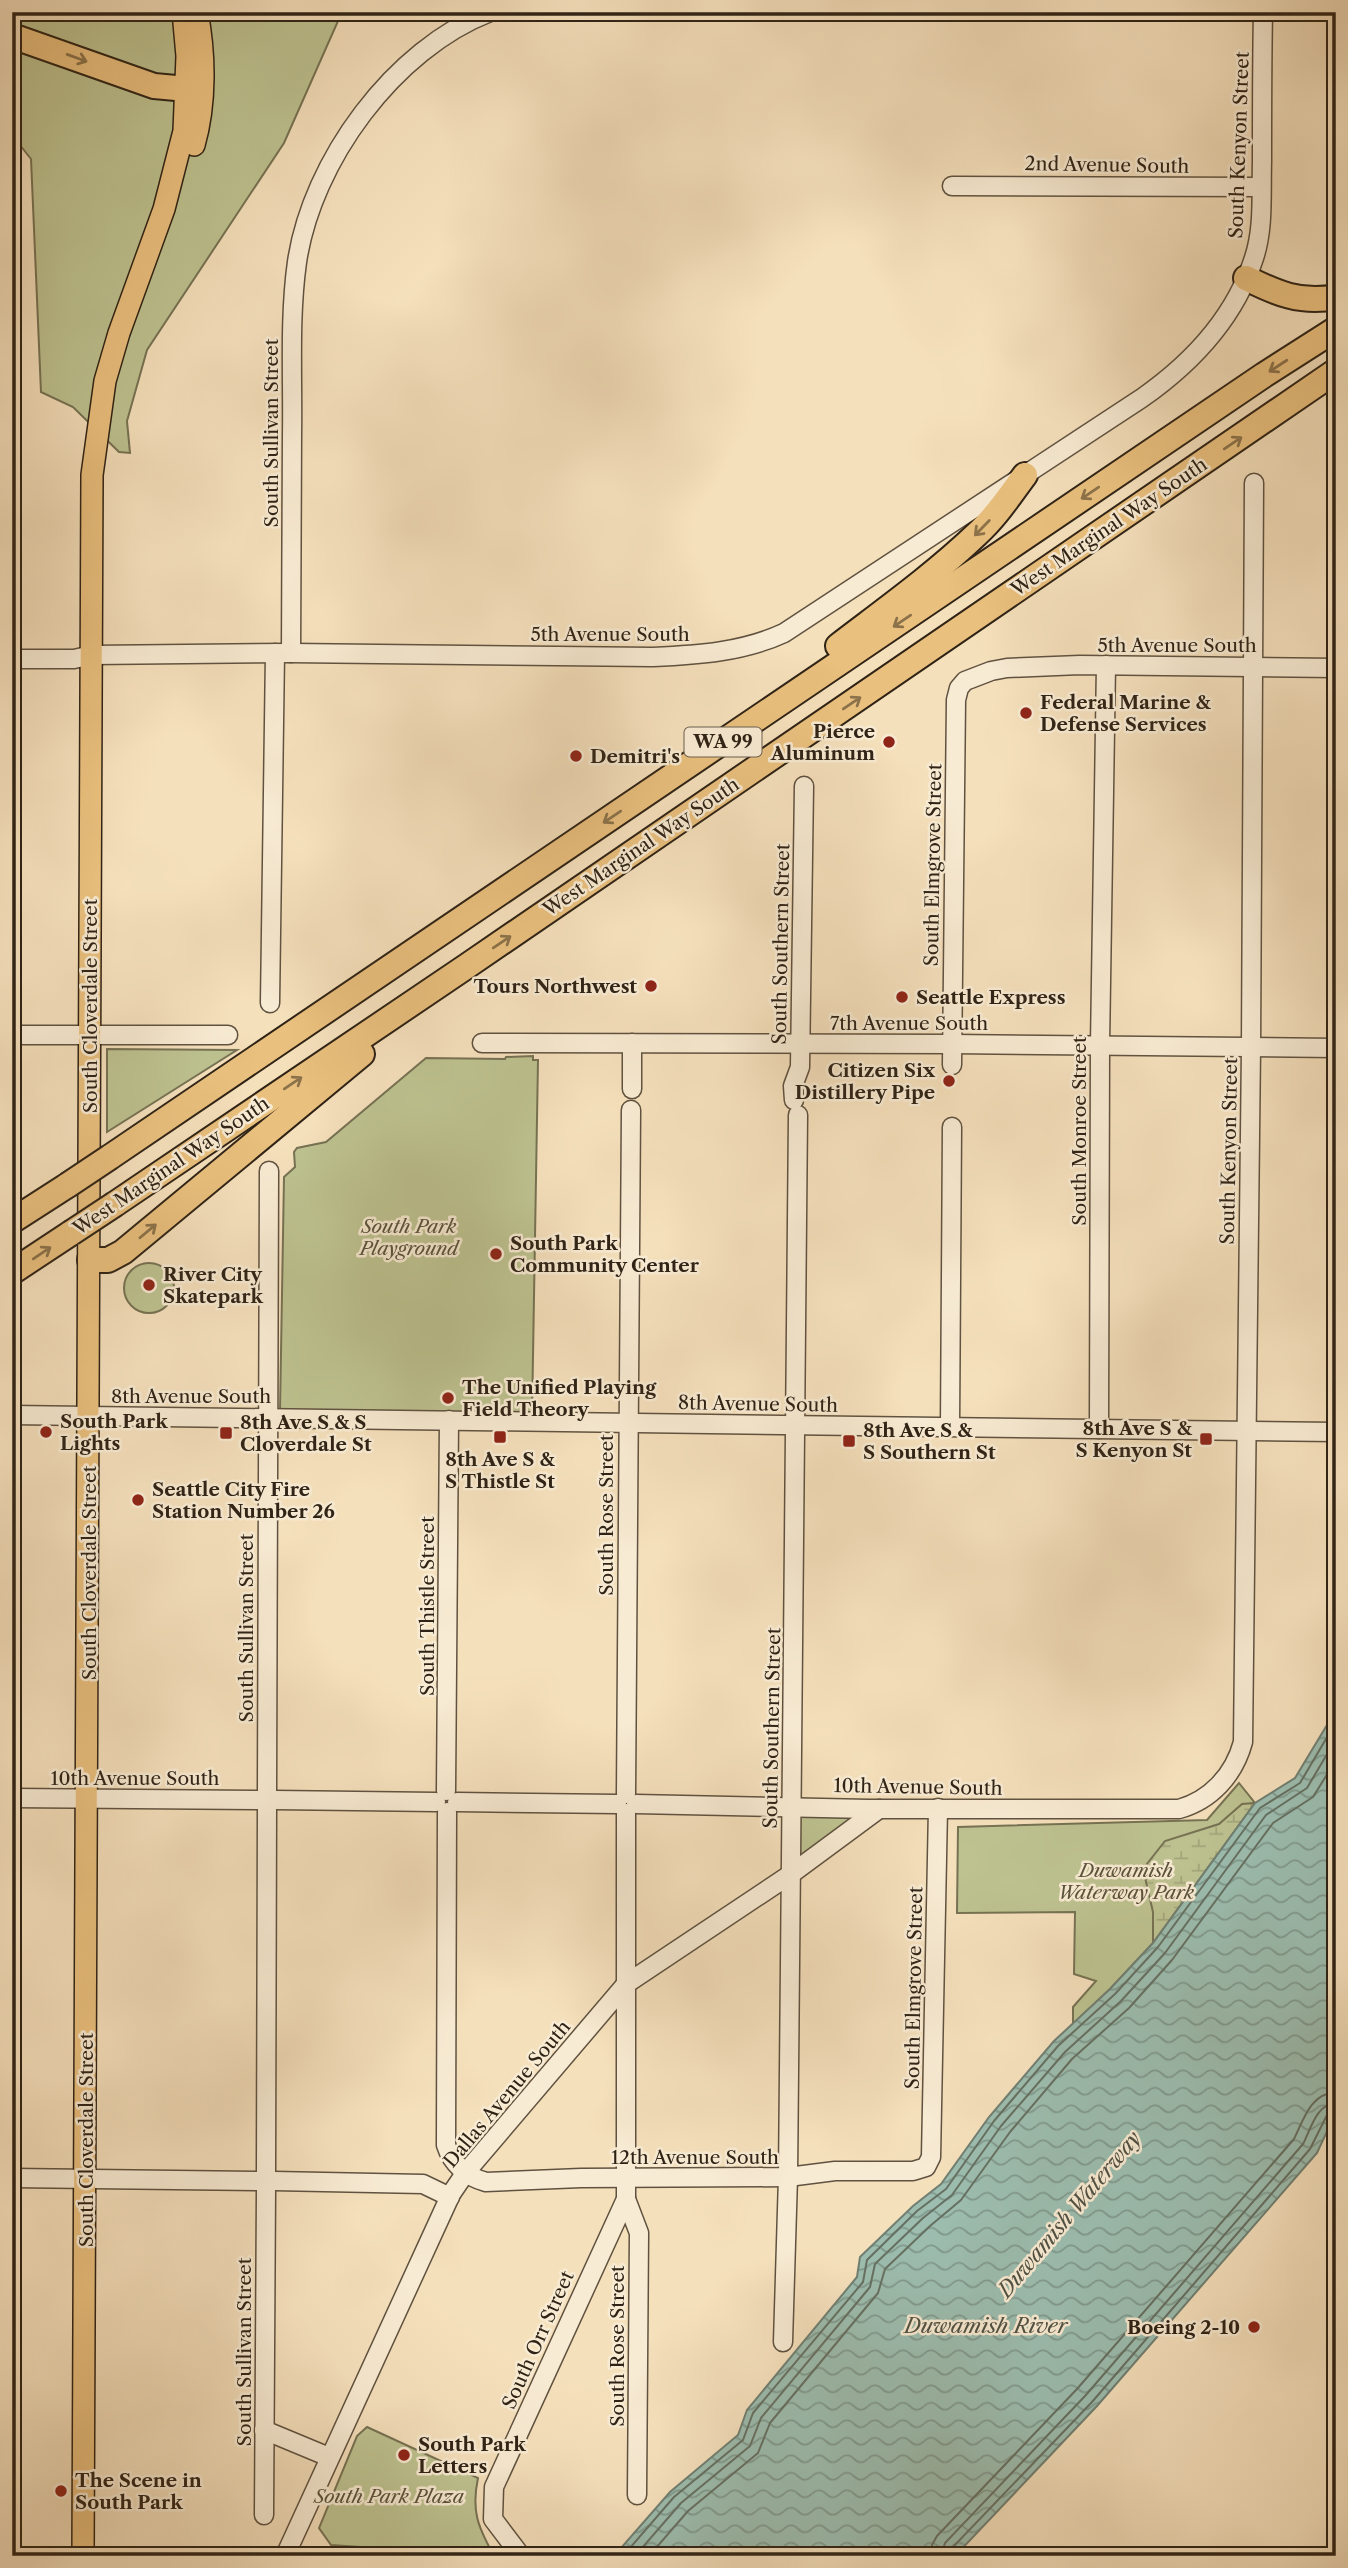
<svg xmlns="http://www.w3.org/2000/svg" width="1348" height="2568" font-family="'Libre Caslon Text',serif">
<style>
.green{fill:#bdc290;stroke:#767253;stroke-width:2}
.wetland{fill:url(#wetland-marsh);stroke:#767253;stroke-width:2}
.water{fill:url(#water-waves);stroke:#707f72;stroke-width:2}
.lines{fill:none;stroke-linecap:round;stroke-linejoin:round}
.shore{stroke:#667062;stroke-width:2}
.minor-casing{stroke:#605240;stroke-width:21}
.major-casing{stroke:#2f2316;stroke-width:24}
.highway-casing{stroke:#2f2316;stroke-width:28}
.minor{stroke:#f8ebd3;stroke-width:18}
.major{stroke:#eac07e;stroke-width:21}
.highway{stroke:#eac07e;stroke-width:24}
.highway-bridge-casing{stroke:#2f2316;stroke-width:28;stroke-linecap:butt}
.highway-bridge{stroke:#eac07e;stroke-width:24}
.oneway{stroke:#8c724a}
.poi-dot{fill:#8f2418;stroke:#f8ebd3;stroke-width:2.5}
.labels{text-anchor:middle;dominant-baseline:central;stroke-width:5;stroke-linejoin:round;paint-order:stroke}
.shield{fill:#f8ebd3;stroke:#6b5f4f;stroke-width:2}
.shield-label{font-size:18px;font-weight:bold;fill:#2f2316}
.street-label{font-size:19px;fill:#2f2316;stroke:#f8ebd3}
.poi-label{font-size:19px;font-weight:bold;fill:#2f2316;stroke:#f8ebd3;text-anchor:start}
.park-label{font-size:19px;font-style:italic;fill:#5a533b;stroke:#f8ebd3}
.water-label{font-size:21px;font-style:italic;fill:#505144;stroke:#f8ebd3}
</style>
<defs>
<pattern id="wetland-marsh" width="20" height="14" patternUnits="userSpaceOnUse" patternTransform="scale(1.75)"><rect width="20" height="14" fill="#bdc290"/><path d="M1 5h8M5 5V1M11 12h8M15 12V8" fill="none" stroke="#a3a67b"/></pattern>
<pattern id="water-waves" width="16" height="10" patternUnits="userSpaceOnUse" patternTransform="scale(1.75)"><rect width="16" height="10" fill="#9cbdaf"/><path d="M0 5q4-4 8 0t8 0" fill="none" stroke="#80998d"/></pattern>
</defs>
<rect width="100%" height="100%" fill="#f5e0bc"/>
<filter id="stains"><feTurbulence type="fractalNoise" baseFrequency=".00286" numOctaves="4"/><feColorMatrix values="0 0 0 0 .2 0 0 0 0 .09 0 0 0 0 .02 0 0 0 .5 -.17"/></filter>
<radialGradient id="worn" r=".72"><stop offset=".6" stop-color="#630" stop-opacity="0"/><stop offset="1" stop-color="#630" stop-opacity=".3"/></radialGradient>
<!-- green -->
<g class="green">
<path d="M12 12H342L284 143 147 350 127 421 130 453 119 452 73 407 41 392 31 159 12 135Z"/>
<path d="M107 1049 237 1050 107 1132Z"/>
<path d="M533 1056V1060H538L532 1415 280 1411 284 1177 295 1167 294 1152 297 1148 326 1142 426 1058 505 1059 506 1057Z"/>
<circle cx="149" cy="1288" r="25"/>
<path d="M1239 1783 1255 1803 1153 1943 1110 1989 1073 2024V2007L1096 1981 1074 1974 1075 1912 957 1913 958 1827 1207 1820Z"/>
<path d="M792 1806 869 1809 791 1874Z"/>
<path d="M367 2427 478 2478C471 2511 478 2527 494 2556L331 2545 319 2528 357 2436Z"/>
</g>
<!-- wetland -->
<path class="wetland" d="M1255 1803 1153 1943V1912L1143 1869 1165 1841 1219 1824 1242 1804Z"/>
<!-- water -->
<path class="water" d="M1336 1710V2112L1317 2153 1097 2406 955 2556H614L670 2492 738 2435 747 2410 857 2277 860 2257 913 2206 941 2184 989 2117 1054 2041 1110 1989 1153 1943 1255 1803 1295 1778Z"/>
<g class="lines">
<!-- shore -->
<g class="shore">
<path d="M623 2556 674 2497 743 2440 753 2413 863 2282 867 2260 917 2211 946 2189 994 2121 1058 2046 1115 1994 1158 1947 1260 1808 1300 1783 1336 1722"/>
<path d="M635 2556 681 2503 750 2446 761 2418 870 2287 875 2264 923 2218 952 2195 1001 2126 1065 2052 1121 2001 1165 1953 1266 1815 1307 1788 1336 1739"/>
<path d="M649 2556 688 2511 758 2453 770 2423 878 2293 885 2269 930 2226 961 2200 1010 2132 1072 2059 1129 2008 1172 1960 1273 1823 1313 1797 1336 1760"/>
<path d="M931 2556 932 2545 937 2536 1077 2389 1294 2139C1304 2119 1310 2094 1336 2092"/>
<path d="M941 2556 945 2543 1085 2396 1303 2144C1311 2129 1316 2104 1336 2103"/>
<path d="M950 2556 952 2548 1092 2402 1310 2149 1327 2115 1336 2112"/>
</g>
<!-- minor casing -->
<g class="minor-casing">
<g id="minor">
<path d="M952 186 1261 187"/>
<path d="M291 653C291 581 292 509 292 436 293 379 289 319 297 262 312 161 394 49 490 12"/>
<path d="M12 659H74L92 655 291 653 653 657C698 655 743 652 784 633L1142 398C1192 363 1235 317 1254 258 1264 228 1261 194 1262 162 1262 112 1262 62 1263 12"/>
<path d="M270 1003 275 653"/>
<path d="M12 1035H228"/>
<path d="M482 1043 952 1044 1336 1048"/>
<path d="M952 1065 956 700 959 688 965 681 991 671 1007 668 1080 665 1336 668"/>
<path d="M632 1089V1043"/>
<path d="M794 1100 793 1086 800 1067 804 786"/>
<path d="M12 1415 1336 1432"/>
<path d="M950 1427 952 1127"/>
<path d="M1099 1429 1100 1045 1106 665"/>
<path d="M267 1791 269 1171"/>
<path d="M446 1791 449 1420"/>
<path d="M626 1794 631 1110"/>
<path d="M12 1798 258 1800"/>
<path d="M275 1800 436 1802"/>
<path d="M457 1802 617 1804"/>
<path d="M636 1804 869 1809H1179C1211 1800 1234 1775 1243 1742L1251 1048 1254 483"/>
<path d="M447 1812 446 2145C452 2164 467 2177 486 2182L581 2178 788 2177 835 2171H913L926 2167 931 2157 938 1808"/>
<path d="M266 2172 267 1808"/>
<path d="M12 2178 257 2181"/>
<path d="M274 2181 423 2184 450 2197"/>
<path d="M626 2199 639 2233 637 2495"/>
<path d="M783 2342 788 2177 798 1115"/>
<path d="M264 2430 329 2457"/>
<path d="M264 2515 266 2189"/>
<path d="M285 2556 451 2194 466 2172 626 1984 791 1874 879 1809"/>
<path d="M521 2556 493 2519 494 2487 626 2199V1813"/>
</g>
</g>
<!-- major casing -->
<g class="major-casing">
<g id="major">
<path d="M194 145C206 103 205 54 197 12"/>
<path d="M83 2556 92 475 105 381 119 333 164 209 184 131 187 56 183 12"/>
</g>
</g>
<!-- highway casing -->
<g class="highway-casing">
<g id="highway">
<path d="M12 36 154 86 187 89"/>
<path d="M1246 278C1276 293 1301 304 1336 297"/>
<path d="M838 646C885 610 934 575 977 534 996 517 1010 495 1025 475"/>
<path d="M110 1157 1264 375 1336 329"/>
<path d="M115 1204 467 966 1336 371"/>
<path d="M12 1221 68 1185"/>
<path d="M90 1260H108L123 1252 362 1054"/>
<path d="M12 1272 71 1233"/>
</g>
</g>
<!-- minor -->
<use href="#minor" class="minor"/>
<!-- major -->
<use href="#major" class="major"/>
<!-- highway -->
<use href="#highway" class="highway"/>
<!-- highway-bridge casing -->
<g class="highway-bridge-casing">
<g id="highway-bridge">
<path d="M68 1185 110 1157"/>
<path d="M71 1233 115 1204"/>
</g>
</g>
<!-- highway-bridge -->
<use href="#highway-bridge" class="highway-bridge"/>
</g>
<!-- one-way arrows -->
<defs><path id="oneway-shaft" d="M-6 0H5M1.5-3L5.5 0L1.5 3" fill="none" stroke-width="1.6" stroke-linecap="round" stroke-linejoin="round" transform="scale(1.75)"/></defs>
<g class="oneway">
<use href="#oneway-shaft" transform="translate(77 58) rotate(20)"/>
<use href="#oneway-shaft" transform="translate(1278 366) rotate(147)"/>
<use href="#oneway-shaft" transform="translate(1233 443) rotate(-34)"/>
<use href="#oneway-shaft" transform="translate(1090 493) rotate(146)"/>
<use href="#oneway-shaft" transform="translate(982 528) rotate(134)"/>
<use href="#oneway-shaft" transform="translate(902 621) rotate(146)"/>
<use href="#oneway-shaft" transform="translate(852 703) rotate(-34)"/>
<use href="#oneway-shaft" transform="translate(612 817) rotate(146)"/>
<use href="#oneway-shaft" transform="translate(502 942) rotate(-34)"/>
<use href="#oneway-shaft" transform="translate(293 1083) rotate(-34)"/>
<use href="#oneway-shaft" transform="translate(148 1231) rotate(-40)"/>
<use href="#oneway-shaft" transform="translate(42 1253) rotate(-34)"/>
</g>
<!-- markers -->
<g class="poi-dot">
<circle cx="1026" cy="713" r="7"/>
<circle cx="889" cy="742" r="7"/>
<circle cx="576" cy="756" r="7"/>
<circle cx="651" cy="986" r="7"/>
<circle cx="902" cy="997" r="7"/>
<circle cx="949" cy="1081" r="7"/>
<circle cx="496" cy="1254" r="7"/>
<circle cx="149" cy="1285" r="7"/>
<circle cx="448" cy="1398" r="7"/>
<circle cx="46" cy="1432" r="7"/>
<rect x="219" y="1426" width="14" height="14" rx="3.5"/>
<rect x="493" y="1430" width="14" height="14" rx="3.5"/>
<rect x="1199" y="1432" width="14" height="14" rx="3.5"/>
<rect x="842" y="1434" width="14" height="14" rx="3.5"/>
<circle cx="138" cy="1500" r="7"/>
<circle cx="1254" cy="2327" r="7"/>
<circle cx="404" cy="2455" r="7"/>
<circle cx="61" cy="2491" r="7"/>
</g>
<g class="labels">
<!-- shield labels -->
<rect class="shield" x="684.5" y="727.5" width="77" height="29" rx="5"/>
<g class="shield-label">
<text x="723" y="742">WA 99</text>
</g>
<!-- street labels -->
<g class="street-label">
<text transform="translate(1239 145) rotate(-88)">South Kenyon Street</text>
<text transform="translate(1107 165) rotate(1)">2nd Avenue South</text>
<text transform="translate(271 433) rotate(-90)">South Sullivan Street</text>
<text transform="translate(1109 527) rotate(-34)">West Marginal Way South</text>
<text x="610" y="634">5th Avenue South</text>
<text x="1177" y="645">5th Avenue South</text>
<text transform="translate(641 847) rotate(-34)">West Marginal Way South</text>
<text transform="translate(933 865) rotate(-89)">South Elmgrove Street</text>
<text transform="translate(781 944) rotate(-89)">South Southern Street</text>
<text transform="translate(90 1006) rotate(-90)">South Cloverdale Street</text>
<text x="909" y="1023">7th Avenue South</text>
<text transform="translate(1079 1131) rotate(-90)">South Monroe Street</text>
<text transform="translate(1229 1151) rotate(-89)">South Kenyon Street</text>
<text transform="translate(171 1166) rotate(-34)">West Marginal Way South</text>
<text x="191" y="1396">8th Avenue South</text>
<text transform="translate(758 1404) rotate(1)">8th Avenue South</text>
<text transform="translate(606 1515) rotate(-90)">South Rose Street</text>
<text transform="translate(89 1573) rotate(-90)">South Cloverdale Street</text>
<text transform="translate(427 1606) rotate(-90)">South Thistle Street</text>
<text transform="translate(246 1628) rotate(-90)">South Sullivan Street</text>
<text transform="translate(772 1728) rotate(-89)">South Southern Street</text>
<text x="135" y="1778">10th Avenue South</text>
<text transform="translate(918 1787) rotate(1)">10th Avenue South</text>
<text transform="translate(914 1988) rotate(-89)">South Elmgrove Street</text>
<text transform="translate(507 2094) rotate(-50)">Dallas Avenue South</text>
<text transform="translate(86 2140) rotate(-90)">South Cloverdale Street</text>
<text x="695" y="2157">12th Avenue South</text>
<text transform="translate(538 2340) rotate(-66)">South Orr Street</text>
<text transform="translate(617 2346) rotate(-90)">South Rose Street</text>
<text transform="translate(244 2352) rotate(-90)">South Sullivan Street</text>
</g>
<!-- poi labels -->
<g class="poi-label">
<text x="1040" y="702">Federal Marine &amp;<tspan x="1040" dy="22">Defense Services</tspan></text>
<text x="875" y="731" text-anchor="end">Pierce<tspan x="875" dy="22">Aluminum</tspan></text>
<text x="590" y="756">Demitri's</text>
<text x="637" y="986" text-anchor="end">Tours Northwest</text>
<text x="916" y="997">Seattle Express</text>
<text x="935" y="1070" text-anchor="end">Citizen Six<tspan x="935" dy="22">Distillery Pipe</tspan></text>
<text x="510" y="1243">South Park<tspan x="510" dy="22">Community Center</tspan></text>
<text x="163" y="1274">River City<tspan x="163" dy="22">Skatepark</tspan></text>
<text x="462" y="1387">The Unified Playing<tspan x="462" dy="22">Field Theory</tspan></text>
<text x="60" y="1421">South Park<tspan x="60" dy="22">Lights</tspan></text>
<text x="240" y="1422">8th Ave S &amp; S<tspan x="240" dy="22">Cloverdale St</tspan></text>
<text x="1192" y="1428" text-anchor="end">8th Ave S &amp;<tspan x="1192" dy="22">S Kenyon St</tspan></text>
<text x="863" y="1430">8th Ave S &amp;<tspan x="863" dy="22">S Southern St</tspan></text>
<text x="500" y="1459" text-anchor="middle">8th Ave S &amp;<tspan x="500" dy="22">S Thistle St</tspan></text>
<text x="152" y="1489">Seattle City Fire<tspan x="152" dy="22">Station Number 26</tspan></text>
<text x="1240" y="2327" text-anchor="end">Boeing 2-10</text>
<text x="418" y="2444">South Park<tspan x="418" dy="22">Letters</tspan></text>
<text x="75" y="2480">The Scene in<tspan x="75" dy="22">South Park</tspan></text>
</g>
<!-- park labels -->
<g class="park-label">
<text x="409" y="1226">South Park<tspan x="409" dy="22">Playground</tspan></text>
<text x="1126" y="1870">Duwamish<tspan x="1126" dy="22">Waterway Park</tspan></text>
<text x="389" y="2496">South Park Plaza</text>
</g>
<!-- water labels -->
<g class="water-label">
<text transform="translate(1069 2214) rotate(-50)">Duwamish Waterway</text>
<text x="986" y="2325">Duwamish River</text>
</g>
</g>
<!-- margin -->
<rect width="1348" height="2568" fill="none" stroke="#f5e0bc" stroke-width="42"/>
<rect x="14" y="14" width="1320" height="2540" fill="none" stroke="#2f2316" stroke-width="3.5"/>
<rect x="21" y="21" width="1306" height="2526" fill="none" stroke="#2f2316" stroke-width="2"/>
<rect width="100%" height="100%" filter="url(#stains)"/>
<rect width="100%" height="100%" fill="url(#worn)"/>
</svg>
